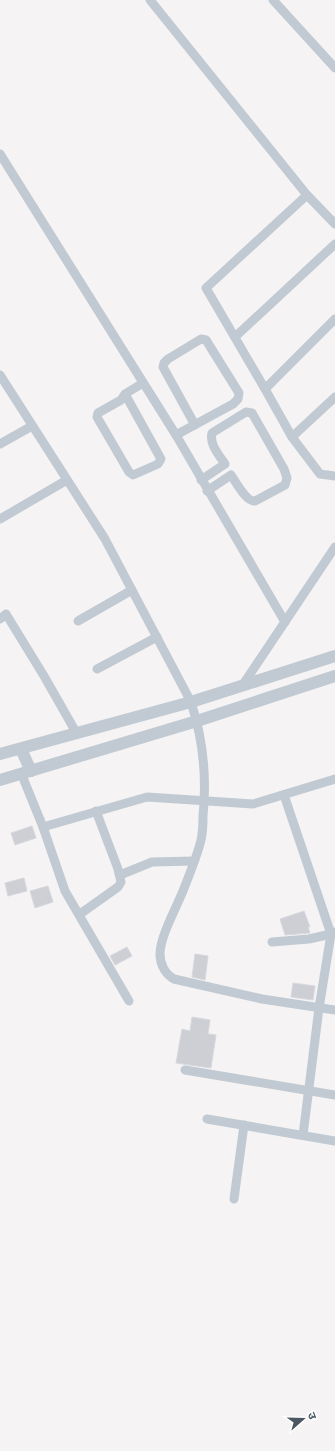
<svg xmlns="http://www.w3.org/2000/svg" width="335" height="1451" font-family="Commissioner,'Noto Sans Devanagari',sans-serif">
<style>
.building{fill:#cdcfd5;stroke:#d7d9de}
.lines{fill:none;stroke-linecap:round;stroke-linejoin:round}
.minor{stroke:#c1cad2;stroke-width:9}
.tertiary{stroke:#c1cad2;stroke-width:12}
</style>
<rect width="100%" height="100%" fill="#f5f3f3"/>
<!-- building -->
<g class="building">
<path d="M32 826 36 838 15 845 11 833Z"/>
<path d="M24 878 27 891 8 896 5 883Z"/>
<path d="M48 886 53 902 35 908 30 891Z"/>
<path d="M304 911 310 927H308L310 933 285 935 280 919Z"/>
<path d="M127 947 132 956 115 965 110 956Z"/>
<path d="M195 954 208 956 205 980 192 977Z"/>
<path d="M293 983 315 986 313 1000 291 997Z"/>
<path d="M192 1017 210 1020 208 1034 216 1035 211 1068 176 1063 182 1029 190 1031Z"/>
</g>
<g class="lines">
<!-- minor -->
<g class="minor">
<path d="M150 0 307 195 335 224"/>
<path d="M273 0 335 68"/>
<path d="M0 154 176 435 285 622"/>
<path d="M307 195 206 288 265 389 292 437 320 474 335 476"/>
<path d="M235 337 335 244"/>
<path d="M0 375 105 539 191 702C203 739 207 777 203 816 203 824 203 832 201 840 197 857 189 875 183 891 176 908 160 937 160 954 160 964 165 974 174 979L262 999 335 1010"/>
<path d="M265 389 335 319"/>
<path d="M125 394 161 459 158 464 133 475 129 472 97 417 98 413 121 400 125 394 143 383"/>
<path d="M176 435 233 404 238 399 239 393 206 340 201 339 168 359 164 363 163 367 195 425"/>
<path d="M292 437 335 397"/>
<path d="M0 444 32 426"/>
<path d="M201 480 225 464C219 455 209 444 212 433L246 412 252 413 284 469 287 478 285 485 255 501C246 502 236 482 231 475L207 491"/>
<path d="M0 519 67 480"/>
<path d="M0 619 6 614 44 676 77 734"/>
<path d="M78 621 132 590"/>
<path d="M97 669 157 637"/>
<path d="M242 686 335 547"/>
<path d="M21 773 43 827 65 891 129 1001"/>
<path d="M43 827 147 797 253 804 335 779"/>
<path d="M120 875 152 862 193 861"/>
<path d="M80 914 118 887 121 882 118 869 96 811"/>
<path d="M272 942 309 939 331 934 284 795"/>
<path d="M185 1070 335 1095"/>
<path d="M207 1119 335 1141"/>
<path d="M303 1135 319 1008 331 934 335 932"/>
<path d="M234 1199 244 1125"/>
</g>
<!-- tertiary -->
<g class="tertiary">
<path d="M21 749 31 771"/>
<path d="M0 754 191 702 335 656"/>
<path d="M0 780 197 721 335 676"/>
</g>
</g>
<!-- north arrow -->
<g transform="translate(303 1419) rotate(70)" stroke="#ffffff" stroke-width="3" paint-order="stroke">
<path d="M0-3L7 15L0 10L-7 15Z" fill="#4a5661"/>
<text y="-6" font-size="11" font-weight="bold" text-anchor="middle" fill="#4a5661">उ</text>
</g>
</svg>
